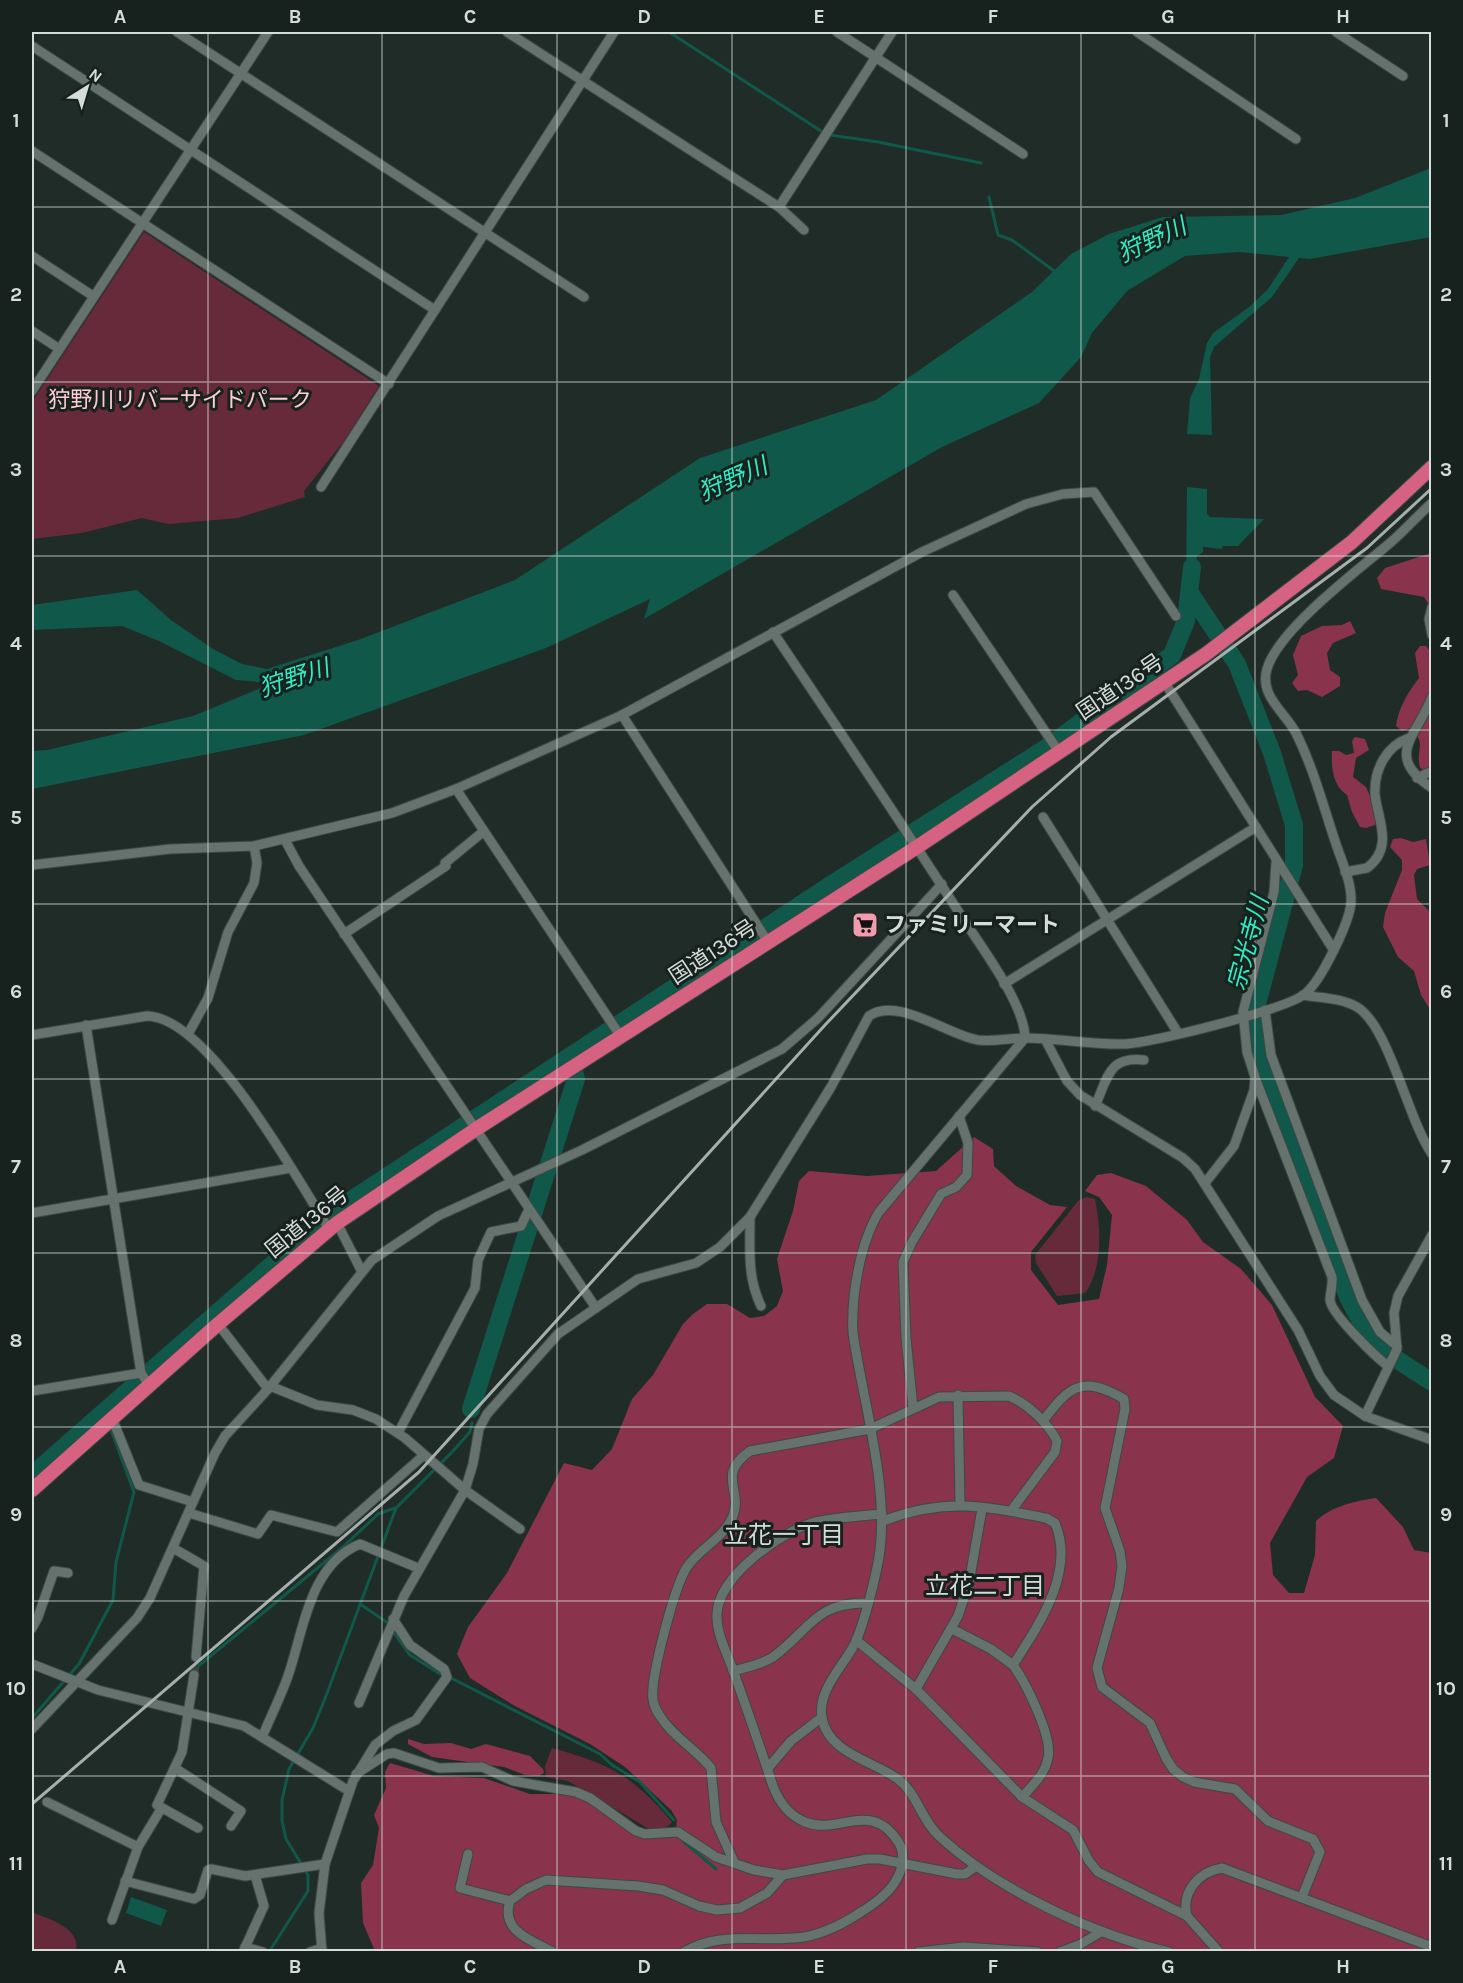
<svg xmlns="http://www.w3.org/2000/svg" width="1463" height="1983" font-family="Karla,'Noto Sans JP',sans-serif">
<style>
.green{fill:#662a3a}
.forest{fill:#8a334c}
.water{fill:#105849}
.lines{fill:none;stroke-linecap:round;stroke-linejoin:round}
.stream{stroke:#105849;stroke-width:3}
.river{stroke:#105849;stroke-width:18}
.minor-tunnel{stroke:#3b4643;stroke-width:9;stroke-dasharray:9 4.5;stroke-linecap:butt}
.minor-casing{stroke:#3e4845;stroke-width:11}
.highway-casing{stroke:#3e4845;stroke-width:16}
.minor{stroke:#65726e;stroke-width:9}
.highway{stroke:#d56281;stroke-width:14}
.rail{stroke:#a6afac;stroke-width:3}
.grid{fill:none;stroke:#d5dcda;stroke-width:1.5;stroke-opacity:0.55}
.labels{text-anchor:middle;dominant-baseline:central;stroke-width:6;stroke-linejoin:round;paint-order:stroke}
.park-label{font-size:22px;fill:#ffcbd5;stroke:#17221e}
.street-label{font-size:22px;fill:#d5dcda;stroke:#17221e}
.poi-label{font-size:22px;font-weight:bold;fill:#d5dcda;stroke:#17221e;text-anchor:start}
.water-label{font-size:24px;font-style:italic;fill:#31ebc5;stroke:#17221e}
.neighbourhood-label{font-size:24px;fill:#d5dcda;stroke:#17221e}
.neatline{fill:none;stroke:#d5dcda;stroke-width:2}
.grid-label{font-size:20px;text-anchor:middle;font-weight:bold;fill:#d5dcda}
</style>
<rect width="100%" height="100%" fill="#202c28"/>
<!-- green -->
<g class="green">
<path d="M144 232 379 386 344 441 304 491 305 497 238 518 168 524 142 518 82 533 32 539V402Z"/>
<path d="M1086 1197 1095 1199C1101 1228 1103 1269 1085 1293L1057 1296 1036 1263 1035 1255 1078 1201Z"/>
<path d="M552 1748C610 1764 633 1776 672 1822 667 1830 658 1829 649 1829L568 1781 546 1777 545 1766Z"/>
<path d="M32 1912C48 1919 81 1927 76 1951H32Z"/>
</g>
<!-- forest -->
<g class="forest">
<path d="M1431 553V608L1424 597 1381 589 1377 578 1385 568Z"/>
<path d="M1350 621 1356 633 1333 643 1327 653 1330 670 1340 677V686L1322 697 1307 690 1298 691 1292 683 1298 675 1293 655 1301 636 1322 626 1342 625Z"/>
<path d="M1420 646H1426L1432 654V764L1424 770 1420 768C1415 747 1428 745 1410 728L1402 731 1396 726C1398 709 1408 692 1419 678L1415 653Z"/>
<path d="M1355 737 1365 739 1369 750 1356 758 1353 777 1366 787 1378 814 1375 825 1366 828 1360 827 1352 812 1347 795C1333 786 1331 768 1332 751H1339L1346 755 1354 753 1352 741Z"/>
<path d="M1401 838 1413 842 1426 839 1430 865 1417 869 1414 875 1417 899 1431 913V1011L1421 995 1414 971 1398 957 1383 927 1385 913 1402 870V860L1390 847 1393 839Z"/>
<path d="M974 1137 993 1149 994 1166 1016 1186 1050 1205 1067 1207 1031 1252V1270L1058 1305 1099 1299 1107 1265 1112 1215 1099 1197 1085 1191 1097 1175 1111 1173 1146 1186 1187 1220 1203 1242 1241 1269 1272 1305 1315 1397 1343 1426 1334 1458 1307 1477 1270 1543 1273 1575 1289 1593H1304L1315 1555 1316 1521C1332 1506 1355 1501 1376 1498L1403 1527 1414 1550 1431 1553V1951H375L363 1923 361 1883 373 1865 379 1828 374 1815 386 1788 385 1772 390 1763 434 1776 484 1778 530 1794H569L588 1800 621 1824 642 1828 656 1837 676 1829 677 1820 671 1810 625 1767 590 1744 515 1706 470 1678 457 1654 468 1627 507 1573 564 1463 592 1470 612 1449 632 1399 653 1375 683 1324 693 1314 707 1304H727L750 1318 764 1316 777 1306 783 1291 777 1259 793 1211 799 1181 809 1171 867 1176 936 1171Z"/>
<path d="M408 1739 424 1744 451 1743 471 1749 486 1744 530 1756 543 1769 544 1773 539 1776 525 1775 504 1767 432 1757 408 1744Z"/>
</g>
<!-- water -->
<g class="water">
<path d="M1431 168V237L1310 259 1299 258 1272 297 1214 347 1210 357 1212 435 1187 434 1190 398 1199 379 1207 343 1213 333 1249 307 1268 289 1289 257 1239 252 1185 256 1127 291 1092 333 1081 357 1039 403 942 447 644 619 650 599 546 648 304 735 32 789V751L47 750 193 716 273 683 236 680 159 641 122 626 32 630V605L137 590 171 620 213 649 242 664 267 669 358 640 515 580 700 458 876 400 1032 292 1071 254 1109 234 1163 217 1281 215 1355 198Z"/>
<path d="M1187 487 1207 489V514L1210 517 1264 519 1238 546H1223L1222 549 1203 547V552L1197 556 1192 592 1186 590Z"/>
<path d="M131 1897 167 1910 161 1926 126 1913Z"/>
</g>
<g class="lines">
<!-- stream -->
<g class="stream">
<path d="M669 32 821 131"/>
<path d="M830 135 878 142 981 163"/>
<path d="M989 197 998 235 1012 240 1057 273"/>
<path d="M360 1604 388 1623"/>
<path d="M392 1630 410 1655 440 1674"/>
<path d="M196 1668 343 1547 378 1514 395 1508"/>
<path d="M453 1679 600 1754 612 1765 640 1782 674 1820"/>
<path d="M32 1718 79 1664 113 1600 116 1562 134 1492 110 1427"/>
<path d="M683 1841 716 1869"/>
<path d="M269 1952 308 1891V1875L286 1839 282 1821V1800L289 1769 313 1728 326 1696 396 1508 453 1451 470 1432 472 1423"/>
</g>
<!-- river -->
<g class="river">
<path d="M1190 593 1237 664 1272 753 1294 825V865L1256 1008 1259 1050 1348 1297C1372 1346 1386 1353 1432 1382"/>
<path d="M471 1409 576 1079 570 1057"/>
<path d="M32 1475 330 1214 832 884 1046 748 1172 655 1186 621 1192 567"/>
</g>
<!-- minor-tunnel -->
<path class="minor-tunnel" d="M194 1675 196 1657"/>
<!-- minor casing -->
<g class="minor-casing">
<g id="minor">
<path d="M177 32 584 297"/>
<path d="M507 32 779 207 804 230"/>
<path d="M837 32 1023 154"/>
<path d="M1137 32 1296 139"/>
<path d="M1336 32 1403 76"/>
<path d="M32 46 435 310"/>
<path d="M32 151 389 384"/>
<path d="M779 207 892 32"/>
<path d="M32 256 93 296"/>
<path d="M32 331 58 348"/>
<path d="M32 391 268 32"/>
<path d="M321 487 614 32"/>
<path d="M953 595 1059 752"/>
<path d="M1432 607 1429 619 1432 635"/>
<path d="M773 632C836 726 899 819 960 914 979 944 1025 1004 1025 1038L879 1212C860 1243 851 1296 853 1333 863 1402 890 1489 879 1557 875 1580 865 1620 856 1641 845 1665 817 1689 822 1718 828 1753 873 1761 898 1779 917 1793 921 1820 940 1837 998 1890 1092 1934 1169 1952"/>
<path d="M1165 683 1333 949"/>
<path d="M1432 697C1417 736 1383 756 1432 788"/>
<path d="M622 715 768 942"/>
<path d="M1417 778 1432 771"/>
<path d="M456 789 621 1037"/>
<path d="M1043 817 1178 1033"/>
<path d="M285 840 299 866 596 1308"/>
<path d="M32 865 170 849 254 846 392 813 456 789 622 715 922 552 1026 504 1063 494 1094 492 1176 616"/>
<path d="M1345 872 1367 868C1395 847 1377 818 1375 794 1374 770 1386 746 1409 738"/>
<path d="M344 934 446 866 445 863 484 831"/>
<path d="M1004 984 1256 827"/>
<path d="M1303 995C1320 998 1342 998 1357 1007 1389 1026 1408 1120 1432 1154"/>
<path d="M1265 1010 1271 1055 1362 1300 1380 1332 1397 1346"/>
<path d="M86 1025 141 1373 149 1385"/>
<path d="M188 1034 208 998 228 932 254 883 257 863 254 846"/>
<path d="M32 1035 147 1016C209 1017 297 1179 329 1229"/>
<path d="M1046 1041 1067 1081 1080 1095 1183 1158 1195 1169 1298 1330 1320 1376 1334 1395 1365 1416 1432 1440"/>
<path d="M1256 1080 1332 1277C1333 1286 1330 1292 1330 1300 1331 1314 1376 1357 1388 1366"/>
<path d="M1095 1106C1108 1078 1108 1056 1144 1060"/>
<path d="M1205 1183 1234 1146 1254 1090 1255 1077 1247 1052 1243 1012 1274 892 1276 862"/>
<path d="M32 1213 291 1168"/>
<path d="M750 1217C750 1249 747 1277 761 1306"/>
<path d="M337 1223 361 1270"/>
<path d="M218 1324 268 1389"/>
<path d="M270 1386 317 1405 353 1410 376 1419 405 1438 465 1490 520 1529"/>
<path d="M32 1391 141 1373"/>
<path d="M958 1395 960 1504"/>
<path d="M913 1408 906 1338 903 1262 912 1242 941 1194 956 1187 967 1175 968 1143 959 1116"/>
<path d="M1365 1416 1397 1349 1394 1313 1398 1296 1432 1235"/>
<path d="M112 1418 139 1485 193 1502"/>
<path d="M1043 1421C1069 1387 1081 1374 1124 1399L1125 1409 1105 1508 1120 1551 1122 1566 1119 1588 1097 1668 1102 1687 1150 1723 1166 1758 1173 1769 1183 1777 1194 1782 1235 1789 1268 1821 1313 1839 1320 1852 1302 1897"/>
<path d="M398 1433 475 1288 478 1260 491 1232 521 1226 529 1209"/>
<path d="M189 1513 258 1534 271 1515 337 1532 424 1455"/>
<path d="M883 1521C944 1497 984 1506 1046 1518L1055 1523C1076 1572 1038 1626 1013 1665 1026 1683 1053 1737 1048 1758 1045 1774 1033 1785 1022 1797"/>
<path d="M173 1548 204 1566 196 1657"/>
<path d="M32 1628 38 1617 54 1571 68 1573"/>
<path d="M952 1629 991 1649 1013 1665"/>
<path d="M856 1640 916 1689 1022 1797 1073 1830 1089 1861 1098 1872 1187 1916 1219 1952"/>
<path d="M32 1664 98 1690 244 1726 349 1791"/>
<path d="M733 1671C746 1667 761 1665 773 1657 810 1630 814 1603 866 1603"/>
<path d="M194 1675 182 1752 157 1805 198 1828"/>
<path d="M916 1689 958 1616 969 1583 982 1509"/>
<path d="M359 1703 404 1596 465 1490 473 1464 479 1429 487 1414 558 1334 638 1279 696 1263 720 1247 750 1217 831 1087 869 1016C898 996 947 1035 978 1040 994 1042 1009 1038 1025 1038 1057 1038 1091 1045 1124 1044 1152 1043 1284 1010 1305 994 1321 981 1350 922 1351 902 1352 882 1341 860 1335 841 1323 805 1313 767 1296 733 1285 712 1259 696 1267 669 1278 630 1358 570 1390 543 1404 531 1417 516 1432 503"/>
<path d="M32 1729 137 1618 150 1598 215 1453 225 1436 268 1389 372 1260 438 1216 582 1150 782 1049 818 1018 942 884"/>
<path d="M263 1735C271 1716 281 1696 288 1676 304 1630 309 1565 360 1544L418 1568"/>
<path d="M175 1768 241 1811 231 1826"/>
<path d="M768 1768 791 1741 822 1717"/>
<path d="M356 1774 387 1754 394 1753 439 1768 482 1767 513 1781 576 1792 590 1798 636 1831 645 1834 678 1832 716 1857 754 1870 783 1875 867 1859H880L957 1874H965L975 1867"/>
<path d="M47 1802 138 1847"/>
<path d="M468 1854 460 1888 510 1901 526 1889 546 1880 638 1886 663 1890 699 1906 717 1910 740 1908 767 1893 783 1875"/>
<path d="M734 1862 716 1822 711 1768C696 1749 673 1737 660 1716 657 1712 653 1704 653 1699 650 1678 675 1585 687 1567 699 1549 725 1537 733 1516 743 1490 716 1475 750 1451L870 1429 939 1397 1009 1396C1028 1404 1048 1423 1057 1441L1055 1452 1011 1511"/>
<path d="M125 1881 194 1899 200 1895 208 1870 211 1869 245 1876 325 1864"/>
<path d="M510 1901C500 1931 531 1940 553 1952"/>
<path d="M1187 1916C1181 1891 1199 1872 1222 1868L1432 1947"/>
<path d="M112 1920 138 1847 161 1809"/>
<path d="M245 1947 263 1952"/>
<path d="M243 1952 264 1906 255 1875"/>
<path d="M310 1952 322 1948"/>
<path d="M322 1952 319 1913 325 1864 353 1781 375 1745 393 1731 416 1720 447 1677 444 1669 410 1645 393 1619"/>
<path d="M684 1952C722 1930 763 1943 804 1937 826 1933 843 1924 861 1912 874 1904 887 1895 895 1882 902 1871 906 1855 899 1843 871 1798 839 1836 805 1822 788 1815 779 1802 773 1786 760 1747 747 1709 733 1670 727 1653 716 1633 717 1614 718 1576 782 1531 815 1522 837 1517 860 1516 882 1514"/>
<path d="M918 1952 964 1947 1038 1952"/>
<path d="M1060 1952 1079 1945 1101 1932"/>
</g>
</g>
<!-- highway casing -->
<g class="highway-casing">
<path id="highway" d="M32 1490 218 1324 337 1223 476 1129 917 847 1206 654 1352 542 1432 467"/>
</g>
<!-- minor -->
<use href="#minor" class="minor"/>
<!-- highway -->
<use href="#highway" class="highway"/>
<!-- rail -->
<path class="rail" d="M32 1804 419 1472 825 1025 1032 807 1111 737 1367 548 1432 488"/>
</g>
<!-- grid -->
<path class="grid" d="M208 32V1952M382 32V1952M557 32V1952M732 32V1952M906 32V1952M1081 32V1952M1255 32V1952M32 207H1432M32 382H1432M32 556H1432M32 730H1432M32 904H1432M32 1079H1432M32 1253H1432M32 1427H1432M32 1601H1432M32 1776H1432"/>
<!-- icons -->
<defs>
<g id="supermarket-square" transform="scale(1.35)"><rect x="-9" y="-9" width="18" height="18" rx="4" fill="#f29aae" stroke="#17221e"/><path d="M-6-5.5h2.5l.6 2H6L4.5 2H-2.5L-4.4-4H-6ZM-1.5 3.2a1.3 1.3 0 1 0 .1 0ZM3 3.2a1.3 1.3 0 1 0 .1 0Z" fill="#111"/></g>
</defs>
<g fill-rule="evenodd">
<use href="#supermarket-square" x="865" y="925"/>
</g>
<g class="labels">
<!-- park labels -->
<g class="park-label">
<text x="180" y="400">狩野川リバーサイドパーク</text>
</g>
<!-- street labels -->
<g class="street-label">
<text transform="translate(1120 687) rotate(-34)">国道136号</text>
<text transform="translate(713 952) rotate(-33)">国道136号</text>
<text transform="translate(307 1222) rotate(-39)">国道136号</text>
</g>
<!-- poi labels -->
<g class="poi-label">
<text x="884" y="925">ファミリーマート</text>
</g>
<!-- water labels -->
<g class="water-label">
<text transform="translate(1152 240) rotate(-25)">狩野川</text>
<text transform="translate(733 479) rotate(-24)">狩野川</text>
<text transform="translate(294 678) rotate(-18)">狩野川</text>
<text transform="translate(1248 943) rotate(-75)">宗光寺川</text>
</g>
<!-- neighbourhood labels -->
<g class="neighbourhood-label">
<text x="784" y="1535">立花一丁目</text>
<text x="985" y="1586">立花二丁目</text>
</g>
</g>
<!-- border -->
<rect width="1463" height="1983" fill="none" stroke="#17221e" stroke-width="66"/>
<!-- north arrow -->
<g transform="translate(87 87) rotate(37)" stroke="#17221e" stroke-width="4.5" paint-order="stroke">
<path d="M0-4.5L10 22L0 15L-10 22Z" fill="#d5dcda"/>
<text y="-9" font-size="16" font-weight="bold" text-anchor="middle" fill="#d5dcda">N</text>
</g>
<rect x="33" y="33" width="1397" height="1917" class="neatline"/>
<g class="grid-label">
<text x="120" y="23">A</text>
<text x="295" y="23">B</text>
<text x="470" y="23">C</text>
<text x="644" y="23">D</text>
<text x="819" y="23">E</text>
<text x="993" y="23">F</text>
<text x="1168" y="23">G</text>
<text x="1343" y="23">H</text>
<text x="16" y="127">1</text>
<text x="1446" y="127">1</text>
<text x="16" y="301">2</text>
<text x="1446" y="301">2</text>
<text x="16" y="476">3</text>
<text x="1446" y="476">3</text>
<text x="16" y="650">4</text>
<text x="1446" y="650">4</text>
<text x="16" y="824">5</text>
<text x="1446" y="824">5</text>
<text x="16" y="998">6</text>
<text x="1446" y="998">6</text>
<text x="16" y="1173">7</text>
<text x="1446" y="1173">7</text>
<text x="16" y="1347">8</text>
<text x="1446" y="1347">8</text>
<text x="16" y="1521">9</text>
<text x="1446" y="1521">9</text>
<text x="16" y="1695">10</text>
<text x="1446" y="1695">10</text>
<text x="16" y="1870">11</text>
<text x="1446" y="1870">11</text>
<text x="120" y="1973">A</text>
<text x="295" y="1973">B</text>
<text x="470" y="1973">C</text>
<text x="644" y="1973">D</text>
<text x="819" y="1973">E</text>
<text x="993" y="1973">F</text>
<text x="1168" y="1973">G</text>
<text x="1343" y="1973">H</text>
</g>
</svg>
